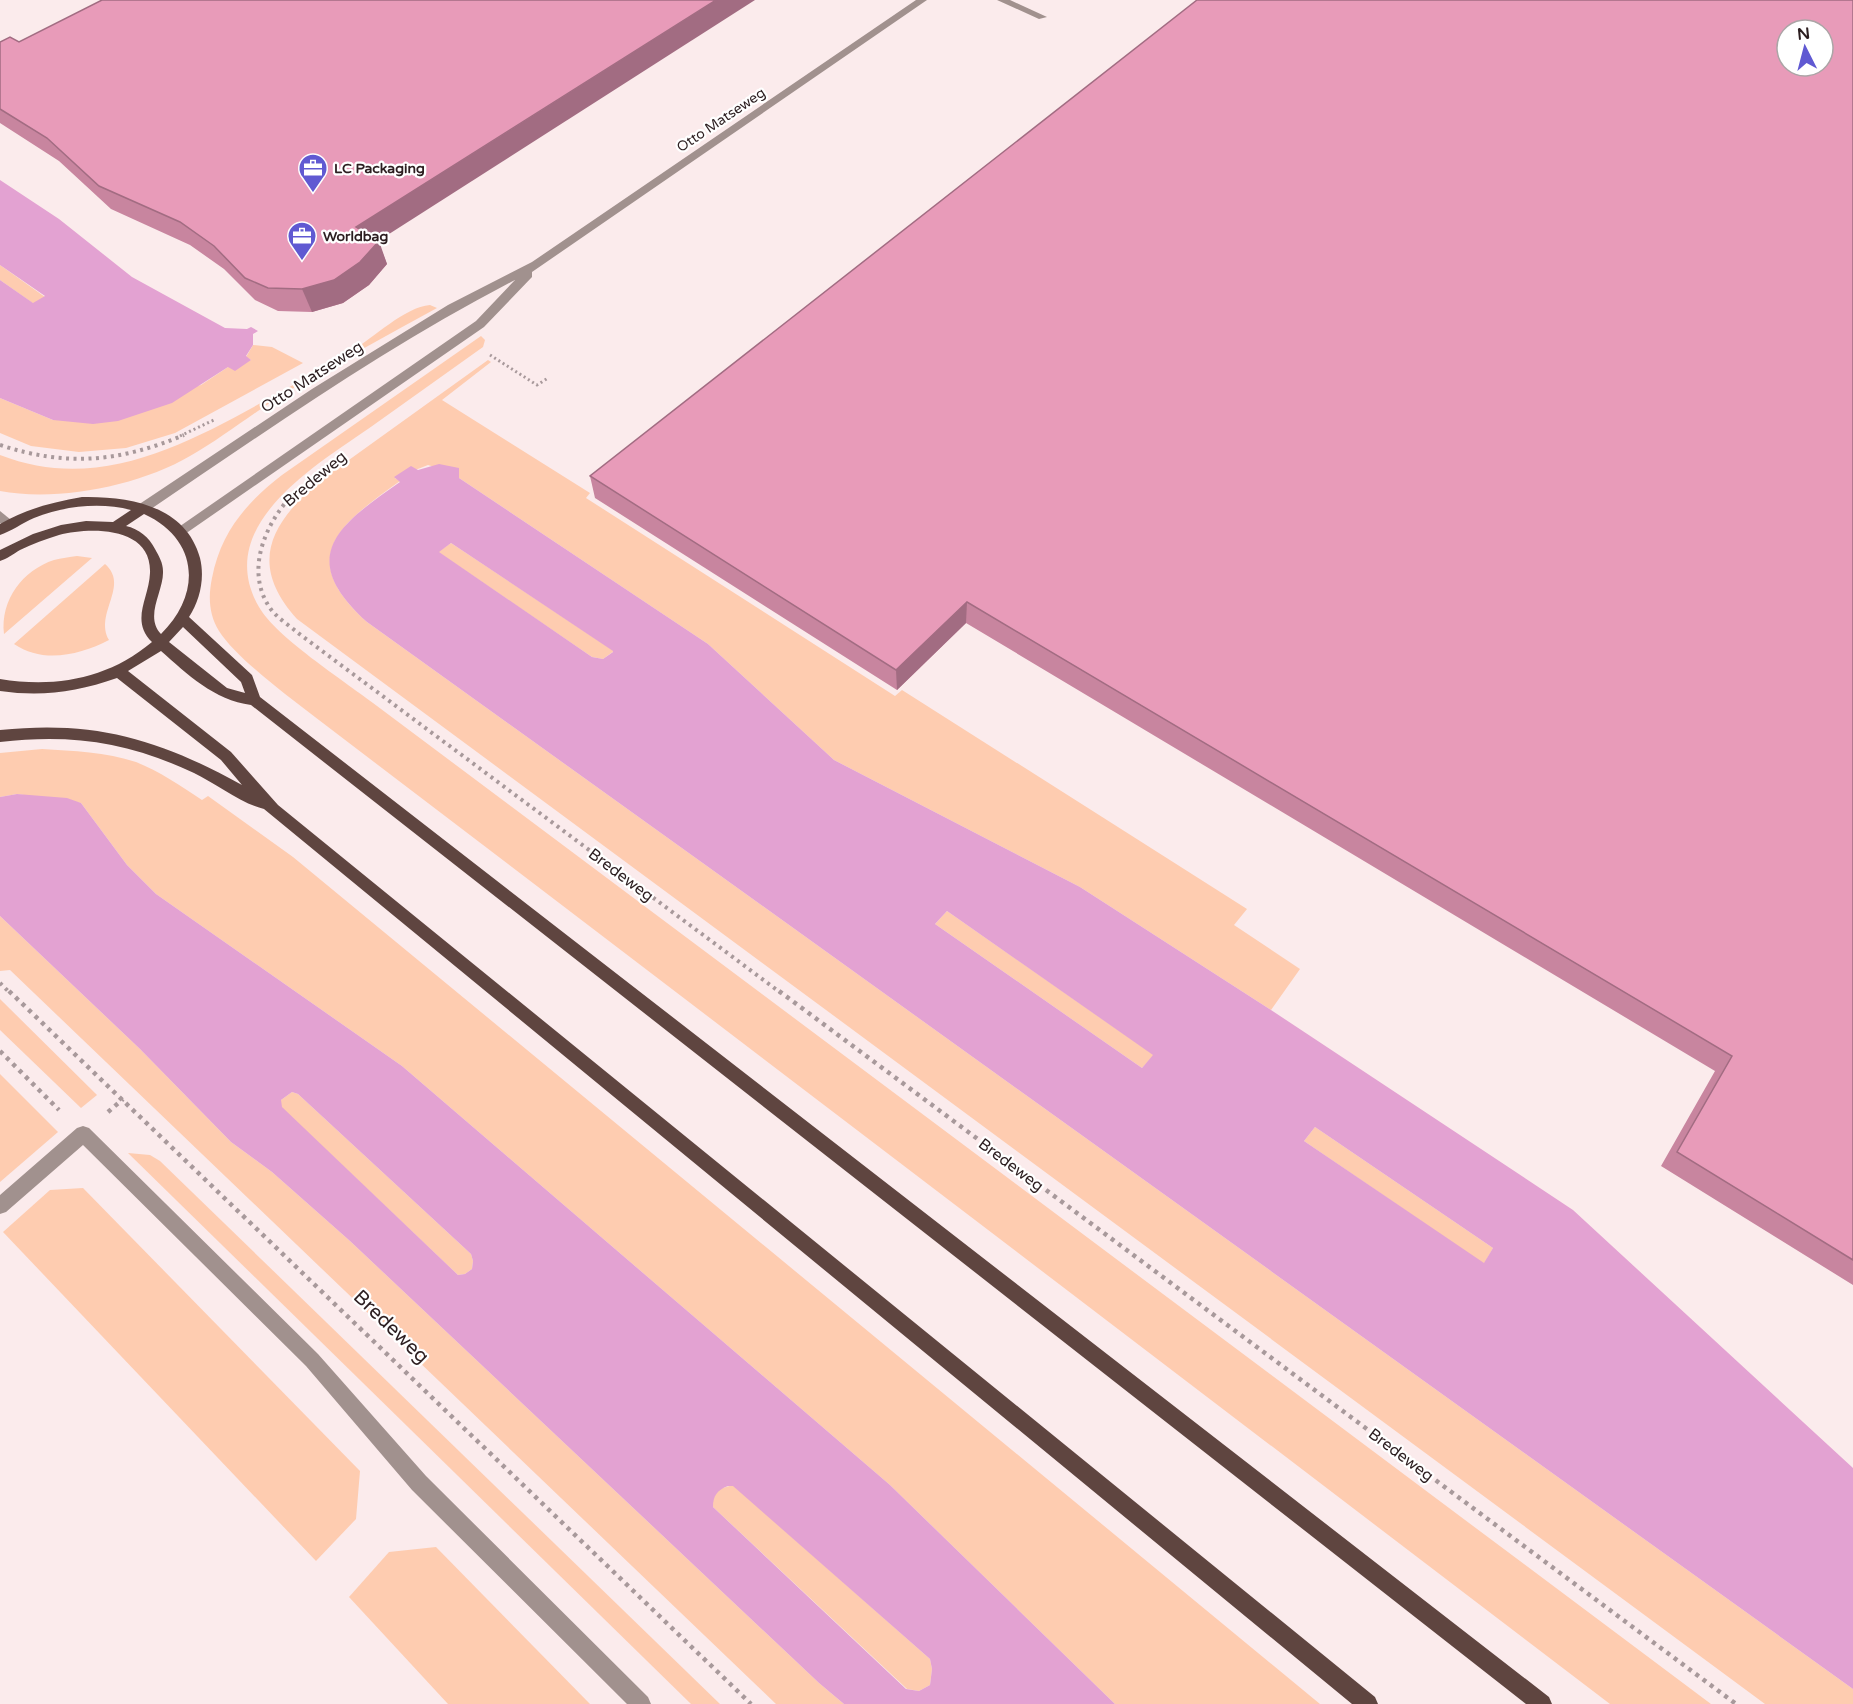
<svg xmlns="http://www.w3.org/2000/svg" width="1853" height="1704" font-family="'Varela Round',sans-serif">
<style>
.green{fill:#feccb0}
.water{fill:#e3a2d2;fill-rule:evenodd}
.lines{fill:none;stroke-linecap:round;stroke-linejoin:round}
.path-far2{stroke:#a8999b;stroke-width:3;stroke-dasharray:2 3;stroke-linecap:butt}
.path-far1{stroke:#a8999b;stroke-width:4;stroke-dasharray:3 4.5;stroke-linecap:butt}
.path{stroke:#a8999b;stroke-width:4.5;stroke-dasharray:4 5;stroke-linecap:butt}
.minor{fill:#a1918e;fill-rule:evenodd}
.major{fill:#5f4540;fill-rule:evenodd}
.wall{fill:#c8859f}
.shaded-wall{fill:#a26c82}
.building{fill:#e89bb9;stroke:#a26c82;stroke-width:1.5;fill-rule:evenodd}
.labels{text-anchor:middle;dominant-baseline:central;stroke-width:4.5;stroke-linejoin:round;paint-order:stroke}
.far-street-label{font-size:14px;fill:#2c1e20;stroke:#fff}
.far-poi-label{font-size:14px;font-weight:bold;fill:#2c1e20;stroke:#fff;text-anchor:start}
.street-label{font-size:16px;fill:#2c1e20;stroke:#fff}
.near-street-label{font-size:20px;fill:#2c1e20;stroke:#fff}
</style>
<rect width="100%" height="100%" fill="#fbebec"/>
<!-- green -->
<g class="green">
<path d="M0 265 45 297 34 304 0 280Z"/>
<path d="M430 305 437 308C390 334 343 359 297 386 260 407 227 435 190 456 139 486 57 502 0 491V455C97 493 185 445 268 399 296 383 324 368 352 351 373 338 405 307 430 305Z"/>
<path d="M481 336 485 340 483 347C447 373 411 398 375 424 320 463 211 524 259 607 276 637 343 680 373 703L1711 1704H1610L315 717C289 697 236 658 219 631 209 615 208 597 212 578 221 532 246 503 282 475Z"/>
<path d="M253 345 272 347 303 363 175 433 126 448 79 452 31 446 0 433V398L53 420 201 385 228 367 251 360 246 357Z"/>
<path d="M488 360 491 362 442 400 590 493 586 498 895 696 902 690 1247 909 1234 925 1300 969 1271 1010 1080 887 834 760 708 644 459 478 458 474 428 465 395 478 400 481C338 525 296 558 367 622L1853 1689V1704H1765L297 619C247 563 271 523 321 480Z"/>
<path d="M451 543 614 651 603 659 592 657 438 552Z"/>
<path d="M77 556 92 558 4 634C0 600 23 570 54 560 61 558 70 557 77 556Z"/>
<path d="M105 564C130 586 94 613 109 640 80 655 43 664 14 644Z"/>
<path d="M42 749C73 751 106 752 136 762 159 771 181 786 202 800L208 796 293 857 1320 1704H1115L890 1485 402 1066 156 894 127 865 81 803 17 794 0 797V753Z"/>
<path d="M947 911 1154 1055 1142 1068 935 924Z"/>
<path d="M0 916 140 1049 231 1142 272 1172 350 1241 819 1683 844 1704H776L10 970 0 971Z"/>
<path d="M0 999 97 1095 81 1108 0 1030Z"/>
<path d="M0 1074 58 1132 0 1182Z"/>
<path d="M292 1092 298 1094 471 1254 473 1261 472 1269 465 1274 458 1275 281 1107V1100Z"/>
<path d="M1315 1127 1493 1248 1484 1264 1304 1141Z"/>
<path d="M128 1153 150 1155 160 1161 720 1704H691Z"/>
<path d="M83 1188 360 1471 356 1519 316 1561 3 1232 50 1190Z"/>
<path d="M733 1485 930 1659 932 1669 930 1685 919 1691 907 1689 713 1507V1498L719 1489Z"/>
<path d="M436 1547 590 1704H448L349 1597 389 1552Z"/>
</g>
<!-- water -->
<g class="water">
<path d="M0 180 59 219 132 277 225 328 247 329 251 327 258 331 253 334V345L246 356 251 360 235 371 228 367 172 403 118 421 93 424 53 420 0 398V280L33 303 45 296 0 265Z"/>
<path d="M439 464 459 468V478L708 644 834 760 1080 887 1271 1010 1573 1210 1853 1468V1689L367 622C295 557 338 525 400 482L394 477 411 466 418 470ZM451 543 613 651V652L603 659 592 657 439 552ZM947 911 1153 1055 1142 1068 935 924ZM1315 1127 1493 1248 1484 1263 1304 1141Z"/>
<path d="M17 794 67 798 81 803 127 865 156 894 402 1066 890 1485 1115 1704H844L819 1683 350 1241 272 1172 231 1142 140 1049 0 916V797ZM292 1092 298 1094 471 1254 473 1261 472 1269 465 1274 458 1275 282 1107 281 1100ZM728 1486H733L930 1659 932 1669 930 1685 919 1691 906 1689 713 1507C713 1496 717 1490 728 1486Z"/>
</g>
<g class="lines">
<!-- path-far2 -->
<g class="path-far2">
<path d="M490 355 537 385 548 378"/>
<path d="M180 436 216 419"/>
</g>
<!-- path-far1 -->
<g class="path-far1">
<path d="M0 445C67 467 119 462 184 435"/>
<path d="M294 493C266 522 244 570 270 608 277 618 289 625 298 633L781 993"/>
<path d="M0 983 10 993"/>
</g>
<!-- path -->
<g class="path">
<path d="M9 991 751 1704"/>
<path d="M779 991 1736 1704"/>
<path d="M0 1051 59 1110"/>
<path d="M108 1112 123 1099"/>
</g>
<!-- minor -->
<g class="minor">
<path d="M916 0H927L532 272V277L484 327 185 534H175L173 531 476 321 515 280C387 346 268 430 148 511H138L137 508 138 505 312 389 448 305 532 262Z"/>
<path d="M997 0H1010L1047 17 1039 19Z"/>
<path d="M0 511 16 524 15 527 10 529 0 523Z"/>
<path d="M83 1126 89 1128 318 1354 426 1476 648 1697 651 1704H627L412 1490 306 1366 83 1145 6 1212 0 1214V1195L77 1128Z"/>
</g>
<!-- major -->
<path class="major" d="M82 497C130 496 186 506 200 558 205 578 200 600 189 617L252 675 260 697 1549 1697 1552 1704H1526L251 705C214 700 187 674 161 651L128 671 231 752 278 805 1375 1697 1378 1704H1352L264 809C242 804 215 783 194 773 128 742 72 734 0 742V730C95 720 159 739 242 785L221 760 117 678C77 692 42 697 0 691V679C55 688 108 679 152 642 130 620 149 599 150 573 152 526 90 527 59 535 46 539 32 544 20 550 13 554 7 559 0 561V550L33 534 61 525 86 521 113 522 131 510C100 502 64 506 34 518 22 523 12 531 0 535V524C26 509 53 502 82 497ZM144 514C199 539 202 594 161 634 144 616 164 591 163 571 163 563 159 556 155 549 149 537 139 529 126 526ZM183 627 241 682 245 693 227 688 169 642Z"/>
</g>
<!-- wall -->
<g class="wall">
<path d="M1853 0V1285L1661 1166 1715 1071 966 623 897 690 595 498 590 476Z"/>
<path d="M0 42 378 241 387 264 369 285 343 303 312 312 278 311 255 300 224 269 190 245 111 209 59 161 0 123Z"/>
</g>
<!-- shaded-wall -->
<g class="shaded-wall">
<path d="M716 0H755L364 250 356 227Z"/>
<path d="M379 241 387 264 369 285 343 303 312 312 302 289Z"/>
<path d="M967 602 966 623 897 690 896 670Z"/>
</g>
<!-- building -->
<g class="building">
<path d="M102 0H716L356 227 379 241 360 262 334 280 302 289 268 288 245 278 214 246 180 222 99 186 47 138 0 109V42L10 37 19 42Z"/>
<path d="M1197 0H1853V1260L1677 1152 1732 1056 967 602 896 670 590 476ZM1787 30H1823V66H1787Z"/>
</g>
<!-- icons -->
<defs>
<g id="office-pin" transform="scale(1.5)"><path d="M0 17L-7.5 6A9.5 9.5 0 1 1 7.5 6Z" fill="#6059d2" stroke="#fff"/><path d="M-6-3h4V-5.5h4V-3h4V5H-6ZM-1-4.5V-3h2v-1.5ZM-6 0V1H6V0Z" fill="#fff"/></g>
</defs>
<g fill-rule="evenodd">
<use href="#office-pin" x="313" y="168"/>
<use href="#office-pin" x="302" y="236"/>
</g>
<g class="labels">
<!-- far-street labels -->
<g class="far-street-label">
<text transform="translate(721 120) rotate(-34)">Otto Matseweg</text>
</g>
<!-- far-poi labels -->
<g class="far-poi-label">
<text x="334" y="168">LC Packaging</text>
<text x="323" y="236">Worldbag</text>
</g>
<!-- street labels -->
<g class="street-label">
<text transform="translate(312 377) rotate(-33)">Otto Matseweg</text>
<text transform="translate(315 479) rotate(-40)">Bredeweg</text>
<text transform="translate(621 875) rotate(37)">Bredeweg</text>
<text transform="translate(1011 1165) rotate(37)">Bredeweg</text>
<text transform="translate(1401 1455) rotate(37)">Bredeweg</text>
</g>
<!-- near-street labels -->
<g class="near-street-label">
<text transform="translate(391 1327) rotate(44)">Bredeweg</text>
</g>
</g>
<!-- north arrow -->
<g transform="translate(1805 48) rotate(354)"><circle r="28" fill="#ffffff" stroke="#aba5a6" stroke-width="1.5"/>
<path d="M0-4.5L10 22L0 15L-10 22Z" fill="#6059d2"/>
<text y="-9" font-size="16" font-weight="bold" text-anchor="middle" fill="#2c1e20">N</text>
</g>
</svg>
